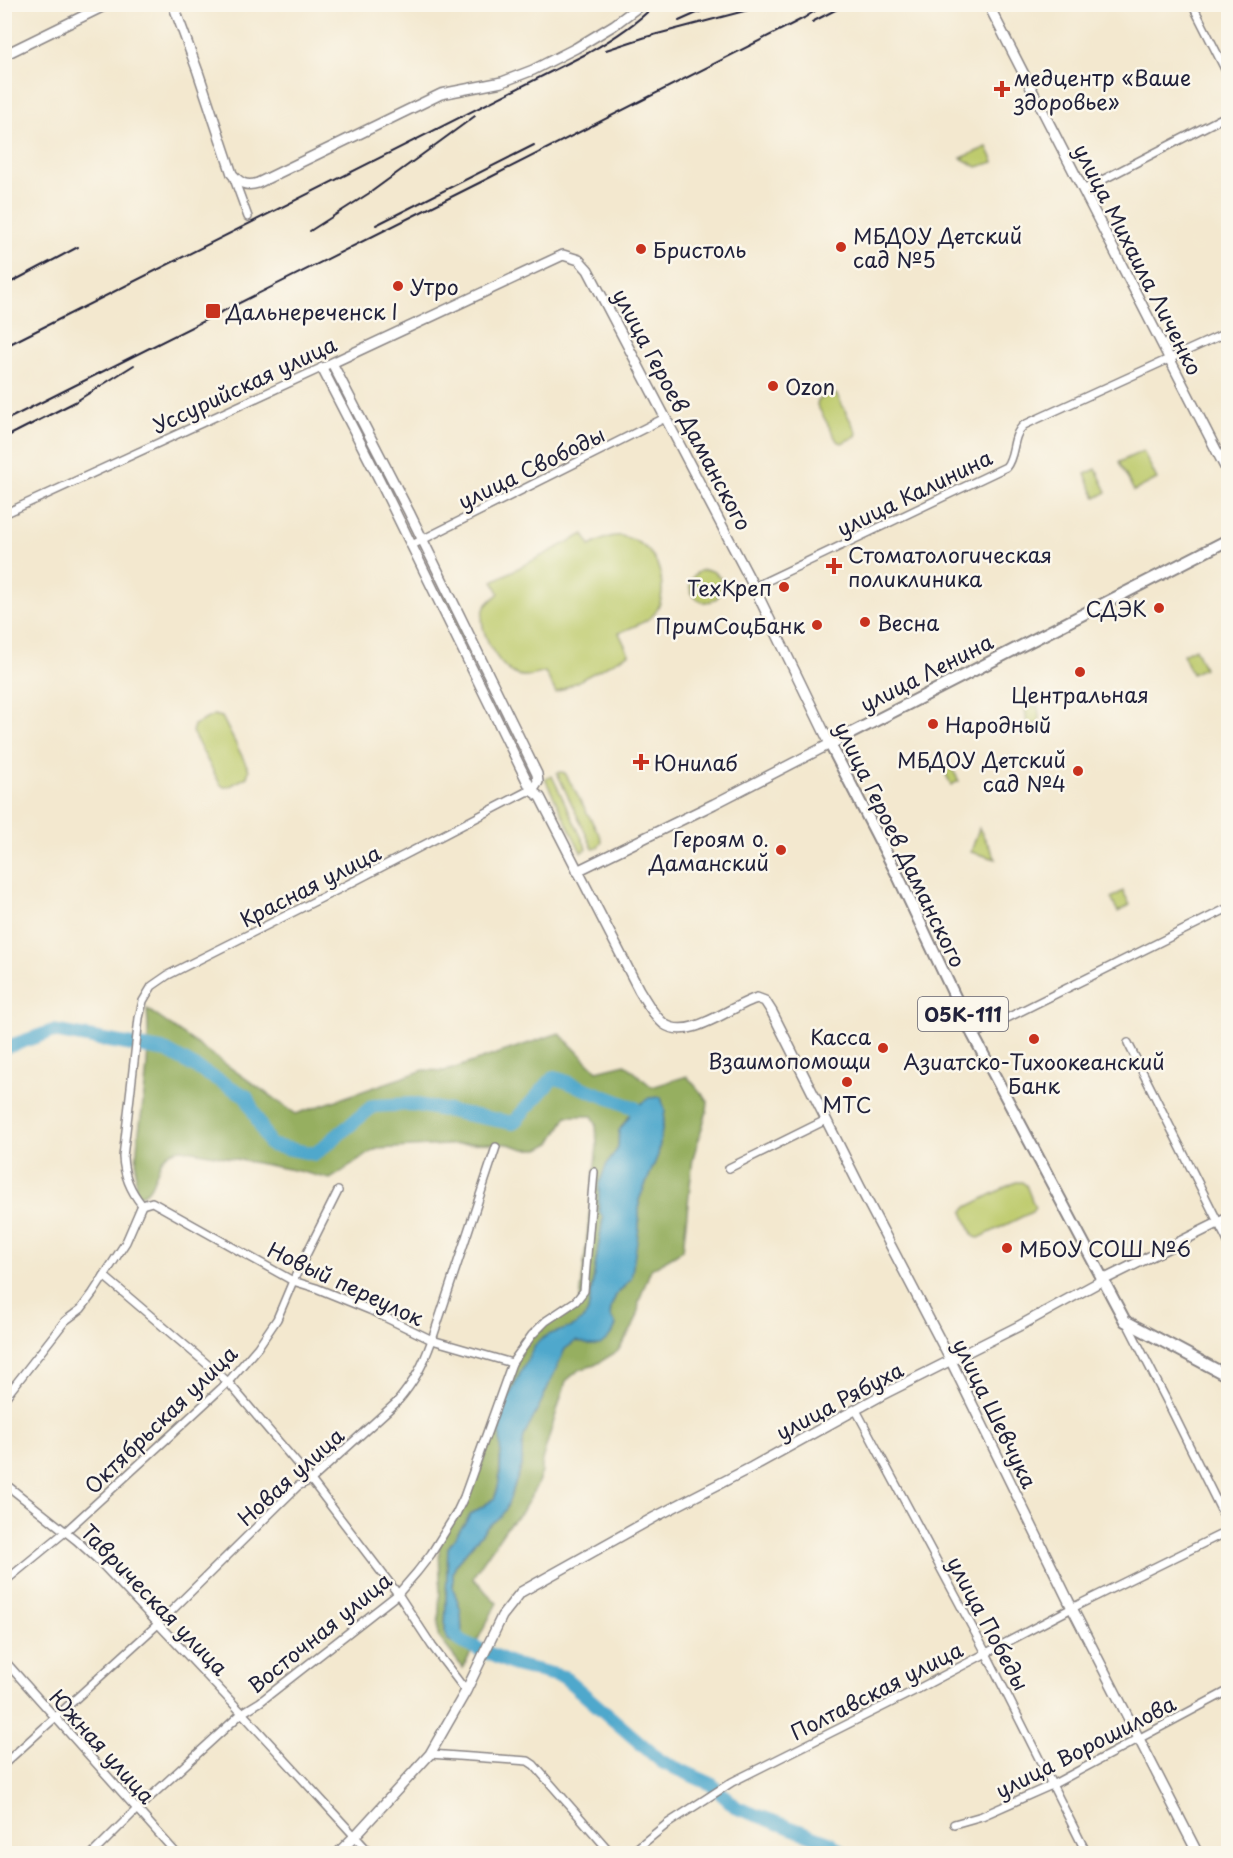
<svg xmlns="http://www.w3.org/2000/svg" width="1233" height="1858" font-family="'Playpen Sans',sans-serif">
<style>
.green{fill:#becb6d;stroke:#707654;stroke-width:1.5}
.forest{fill:#96af60;stroke:#5c684e;stroke-width:1.5;fill-rule:evenodd}
.water{fill:#4fa8cc;stroke:#386584;stroke-width:1.5}
.lines{fill:none;stroke-linecap:round;stroke-linejoin:round}
.river{stroke:#4fa8cc;stroke-width:14}
.street-casing{stroke:#8a8585;stroke-width:10}
.secondary-casing{stroke:#8a8585;stroke-width:12}
.primary-casing{stroke:#8a8585;stroke-width:14}
.street{stroke:#fff;stroke-width:7}
.secondary{stroke:#fff;stroke-width:9}
.primary{stroke:#fff;stroke-width:10}
.rail{stroke:#22223b;stroke-width:2}
.poi-dot{fill:#c8321e;stroke:#fbf7ec;stroke-width:2}
.labels{text-anchor:middle;dominant-baseline:central;stroke-width:5;stroke-linejoin:round;paint-order:stroke}
.shield{fill:#fbf7ec;stroke:#636270;stroke-width:1.5}
.shield-label{font-size:20px;font-weight:bold;fill:#22223b}
.poi-label{font-size:21px;fill:#22223b;stroke:#fbf7ec;text-anchor:start}
.street-label{font-size:21px;fill:#22223b;stroke:#fbf7ec}
</style>
<rect width="100%" height="100%" fill="#fbf7ec"/>
<filter id="ink" filterUnits="userSpaceOnUse"><feTurbulence type="fractalNoise" baseFrequency=".0167" numOctaves="2"/><feDisplacementMap in="SourceGraphic" scale="12" xChannelSelector="R" yChannelSelector="G"/><feConvolveMatrix kernelMatrix="1 2 1 2 8 2 1 2 1" color-interpolation-filters="sRGB"/></filter>
<filter id="wash" filterUnits="userSpaceOnUse"><feTurbulence type="fractalNoise" baseFrequency=".008" numOctaves="4" result="noise"/><feDisplacementMap in="SourceGraphic" scale="24" xChannelSelector="R" yChannelSelector="G"/><feGaussianBlur stdDeviation="1.35" result="paint"/><feColorMatrix in="noise" values="0 0 0 0 0 0 0 0 0 0 0 0 0 0 0 0 0 1.4 0 .05"/><feComposite in="paint" operator="in"/></filter>
<g filter="url(#wash)">
<rect width="100%" height="100%" fill="#f3e8cf"/>
<!-- green -->
<g class="green">
<path d="M987 147 994 162 977 167 961 158Z"/>
<path d="M339 381 386 474 382 477 334 384Z"/>
<path d="M832 393 837 395 857 433 856 436 842 443 837 441 817 405 818 400Z"/>
<path d="M1143 451 1157 479 1134 491 1119 462Z"/>
<path d="M1096 469 1107 492 1096 498 1085 474Z"/>
<path d="M584 534 590 546C601 540 613 533 625 537 651 544 662 565 662 590 662 599 659 610 652 616 644 624 629 628 619 633L629 654 556 693 545 672C535 675 523 679 513 673 496 664 475 626 485 607 488 602 495 597 499 593L493 581Z"/>
<circle cx="706" cy="586" r="16"/>
<path d="M444 592 472 649 467 651 440 594Z"/>
<path d="M1195 648 1204 668 1192 674 1183 654Z"/>
<path d="M1038 706 1040 724 1027 725 1025 707Z"/>
<path d="M214 715 222 717 249 770 247 777 230 786 224 787 220 784 192 732 194 725Z"/>
<path d="M948 761 959 781 951 785 941 764Z"/>
<path d="M561 772 565 773 600 836 602 842 598 847 593 849 557 773Z"/>
<path d="M552 776 587 849 581 852 545 779Z"/>
<path d="M979 828 996 859 971 852Z"/>
<path d="M1123 891 1130 905 1118 912 1111 898Z"/>
<path d="M1016 1182H1022L1026 1185 1035 1208 1032 1212 979 1238 975 1237 972 1234 963 1212 965 1208Z"/>
</g>
<!-- forest -->
<path class="forest" d="M147 1009 296 1114 424 1070 446 1071 559 1033 597 1071 625 1064 652 1087 687 1076 708 1101 707 1111 693 1158 683 1250 651 1269 639 1301 638 1314 633 1327 618 1351 595 1365 579 1370 566 1381 542 1460V1472L537 1485 522 1512 506 1528 474 1575 473 1579C483 1585 487 1596 497 1603L463 1668 438 1636 440 1583 439 1545 455 1514 464 1507 467 1500 484 1458 514 1360 531 1334 553 1319 569 1313 576 1308 580 1301 597 1146 596 1123 592 1116H567L551 1143 539 1149H525L508 1144 481 1143 377 1149C360 1158 346 1170 330 1179L298 1171 183 1149C151 1149 161 1190 140 1195L135 1190C136 1173 136 1156 138 1139 144 1095 151 1053 147 1009ZM635 1108 665 1111 658 1155 639 1200V1228L625 1286 616 1295 611 1307 610 1316 616 1325 590 1345 576 1341 565 1349 537 1411 524 1436 522 1447V1465L506 1509 495 1521 488 1526 456 1564 453 1572V1588L461 1611 462 1637 445 1631 448 1548 471 1514 494 1499 499 1484 501 1437 550 1335C565 1330 579 1328 588 1312L603 1218 599 1210 606 1166 618 1148 619 1131 622 1126Z"/>
<!-- water -->
<path class="water" d="M661 1097 665 1111 658 1155 639 1200V1228L631 1279 616 1295 611 1307 610 1316 616 1325C613 1334 607 1340 600 1345H590L576 1341 565 1349 537 1411 524 1436 522 1447V1465L506 1509 501 1516 488 1526 456 1564 453 1572V1588L461 1611 462 1637 460 1641 452 1642 448 1640 445 1631 448 1548 471 1514 494 1499C505 1477 498 1442 501 1417 503 1407 528 1357 535 1346 547 1327 576 1335 588 1312L603 1218 599 1210V1184L606 1166 618 1148 619 1131 635 1108 649 1098Z"/>
<g class="lines">
<!-- river -->
<g class="river">
<path d="M4 1048 53 1031 167 1051 246 1096 270 1145 315 1154 373 1106 412 1104 513 1123 554 1077 635 1108 639 1118 637 1125"/>
<path d="M453 1626 454 1633 460 1641 515 1665 564 1677 662 1762 711 1784 737 1808 829 1842 844 1854"/>
</g>
</g>
</g>
<g filter="url(#ink)">
<g class="lines">
<!-- street casing -->
<g class="street-casing">
<g id="street">
<path d="M1192 4 1228 75"/>
<path d="M233 176 248 217"/>
<path d="M1083 190 1228 115"/>
<path d="M4 514 332 363"/>
<path d="M412 545 665 418"/>
<path d="M754 587 1006 467C1016 455 1011 436 1024 425L1228 332"/>
<path d="M979 1032 1228 908"/>
<path d="M1128 1043 1228 1242"/>
<path d="M729 1168 826 1120"/>
<path d="M142 1205C130 1190 124 1176 123 1157L139 1018 143 1001 152 986 168 975 341 888 526 792 532 791"/>
<path d="M142 1205 152 1202 293 1281 316 1288 370 1310 432 1340 512 1363"/>
<path d="M104 1276 228 1382 311 1480 398 1594 432 1646 466 1691"/>
<path d="M1127 1323 1170 1407 1228 1524"/>
<path d="M4 1399 65 1321 81 1309 93 1293 126 1242 142 1205"/>
<path d="M856 1410 986 1653 1087 1854"/>
<path d="M4 1483 76 1540 98 1560 242 1713 371 1854"/>
<path d="M4 1582 65 1532 172 1434 228 1382 258 1347 277 1319 293 1281 338 1191"/>
<path d="M4 1660 177 1854"/>
<path d="M430 1754 528 1761 534 1765 612 1854"/>
<path d="M4 1764 158 1624 298 1486 311 1480 397 1402C415 1381 423 1365 432 1340L496 1147"/>
<path d="M954 1824 982 1816 1052 1785 1228 1691"/>
<path d="M92 1854 137 1809 242 1713 260 1702 398 1594 417 1572 431 1554 456 1514 464 1497 512 1363 532 1335 546 1321 576 1301 584 1291 594 1172"/>
<path d="M630 1854 667 1824 732 1782 918 1689 1072 1608 1228 1531"/>
</g>
</g>
<!-- secondary casing -->
<g class="secondary-casing">
<g id="secondary">
<path d="M173 4 198 72 232 174C240 183 246 187 258 183L441 94 502 82 533 70 576 48 614 25 642 4"/>
<path d="M988 4 1228 473"/>
<path d="M4 55 108 4"/>
<path d="M322 368 379 479 532 791 540 797 639 990C646 1001 653 1015 664 1024 689 1042 732 1005 757 998L765 1001 772 1012 860 1187 951 1361 1072 1608 1198 1854"/>
<path d="M532 791 538 782 537 774 409 512 332 363 563 255 579 260 588 270 754 587 830 744 714 804 577 871"/>
<path d="M337 1854 354 1837 430 1754 466 1691 502 1616 521 1592 655 1517 752 1467 882 1395 1021 1325 1103 1280 1228 1218"/>
</g>
</g>
<!-- primary casing -->
<g class="primary-casing">
<path id="primary" d="M1228 540 830 744 898 876 973 1035 1125 1321 1228 1376"/>
</g>
<!-- street -->
<use href="#street" class="street"/>
<!-- secondary -->
<use href="#secondary" class="secondary"/>
<!-- primary -->
<use href="#primary" class="primary"/>
<!-- rail -->
<g class="rail">
<path d="M679 21 717 4"/>
<path d="M812 22 847 4"/>
<path d="M606 50 646 37 771 4"/>
<path d="M376 225 534 145"/>
<path d="M310 231 371 192 475 116"/>
<path d="M4 286 78 247"/>
<path d="M4 347 588 53C613 39 635 25 656 4"/>
<path d="M4 421 483 181 804 18 826 4"/>
<path d="M4 438 75 402 134 365"/>
</g>
</g>
</g>
<!-- markers -->
<g class="poi-dot">
<path d="M999 80h6v6h6v6h-6v6h-6v-6h-6v-6h6z"/>
<circle cx="841" cy="247" r="6"/>
<circle cx="641" cy="249" r="6"/>
<circle cx="398" cy="286" r="6"/>
<rect x="205" y="303" width="16" height="16" rx="3"/>
<circle cx="773" cy="386" r="6"/>
<path d="M831 557h6v6h6v6h-6v6h-6v-6h-6v-6h6z"/>
<circle cx="784" cy="587" r="6"/>
<circle cx="1159" cy="608" r="6"/>
<circle cx="865" cy="622" r="6"/>
<circle cx="817" cy="625" r="6"/>
<circle cx="1080" cy="672" r="6"/>
<circle cx="933" cy="724" r="6"/>
<path d="M638 753h6v6h6v6h-6v6h-6v-6h-6v-6h6z"/>
<circle cx="1078" cy="771" r="6"/>
<circle cx="781" cy="850" r="6"/>
<circle cx="1034" cy="1039" r="6"/>
<circle cx="883" cy="1048" r="6"/>
<circle cx="847" cy="1082" r="6"/>
<circle cx="1007" cy="1248" r="6"/>
</g>
<g class="labels">
<!-- shield labels -->
<rect class="shield" x="918" y="997" width="90" height="34" rx="4.5"/>
<g class="shield-label">
<text x="963" y="1014">05К-111</text>
</g>
<!-- poi labels -->
<g class="poi-label">
<text x="1014" y="77">медцентр «Ваше<tspan x="1014" dy="24">здоровье»</tspan></text>
<text x="853" y="235">МБДОУ Детский<tspan x="853" dy="24">сад №5</tspan></text>
<text x="653" y="249">Бристоль</text>
<text x="410" y="286">Утро</text>
<text x="226" y="311">Дальнереченск I</text>
<text x="785" y="386">Ozon</text>
<text x="848" y="554">Стоматологическая<tspan x="848" dy="24">поликлиника</tspan></text>
<text x="772" y="587" text-anchor="end">ТехКреп</text>
<text x="1147" y="608" text-anchor="end">СДЭК</text>
<text x="877" y="622">Весна</text>
<text x="805" y="625" text-anchor="end">ПримСоцБанк</text>
<text x="1080" y="694" text-anchor="middle">Центральная</text>
<text x="945" y="724">Народный</text>
<text x="1066" y="759" text-anchor="end">МБДОУ Детский<tspan x="1066" dy="24">сад №4</tspan></text>
<text x="654" y="762">Юнилаб</text>
<text x="769" y="838" text-anchor="end">Героям о.<tspan x="769" dy="24">Даманский</tspan></text>
<text x="871" y="1036" text-anchor="end">Касса<tspan x="871" dy="24">Взаимопомощи</tspan></text>
<text x="1034" y="1061" text-anchor="middle">Азиатско-Тихоокеанский<tspan x="1034" dy="24">Банк</tspan></text>
<text x="847" y="1104" text-anchor="middle">МТС</text>
<text x="1019" y="1248">МБОУ СОШ №6</text>
</g>
<!-- street labels -->
<g class="street-label">
<text transform="translate(1139 259) rotate(63)">улица Михаила Личенко</text>
<text transform="translate(244 384) rotate(-25)">Уссурийская улица</text>
<text transform="translate(683 409) rotate(62)">улица Героев Даманского</text>
<text transform="translate(531 467) rotate(-26)">улица Свободы</text>
<text transform="translate(914 492) rotate(-26)">улица Калинина</text>
<text transform="translate(926 672) rotate(-27)">улица Ленина</text>
<text transform="translate(901 844) rotate(64)">улица Героев Даманского</text>
<text transform="translate(310 885) rotate(-27)">Красная улица</text>
<text transform="translate(346 1283) rotate(25)">Новый переулок</text>
<text transform="translate(839 1400) rotate(-28)">улица Рябуха</text>
<text transform="translate(996 1413) rotate(64)">улица Шевчука</text>
<text transform="translate(160 1419) rotate(-44)">Октябрьская улица</text>
<text transform="translate(290 1476) rotate(-42)">Новая улица</text>
<text transform="translate(155 1599) rotate(46)">Таврическая улица</text>
<text transform="translate(989 1623) rotate(62)">улица Победы</text>
<text transform="translate(319 1632) rotate(-39)">Восточная улица</text>
<text transform="translate(876 1690) rotate(-27)">Полтавская улица</text>
<text transform="translate(103 1746) rotate(48)">Южная улица</text>
<text transform="translate(1085 1746) rotate(-27)">улица Ворошилова</text>
</g>
</g>
<!-- margin -->
<rect width="1233" height="1858" fill="none" stroke="#fbf7ec" stroke-width="24"/>
</svg>
